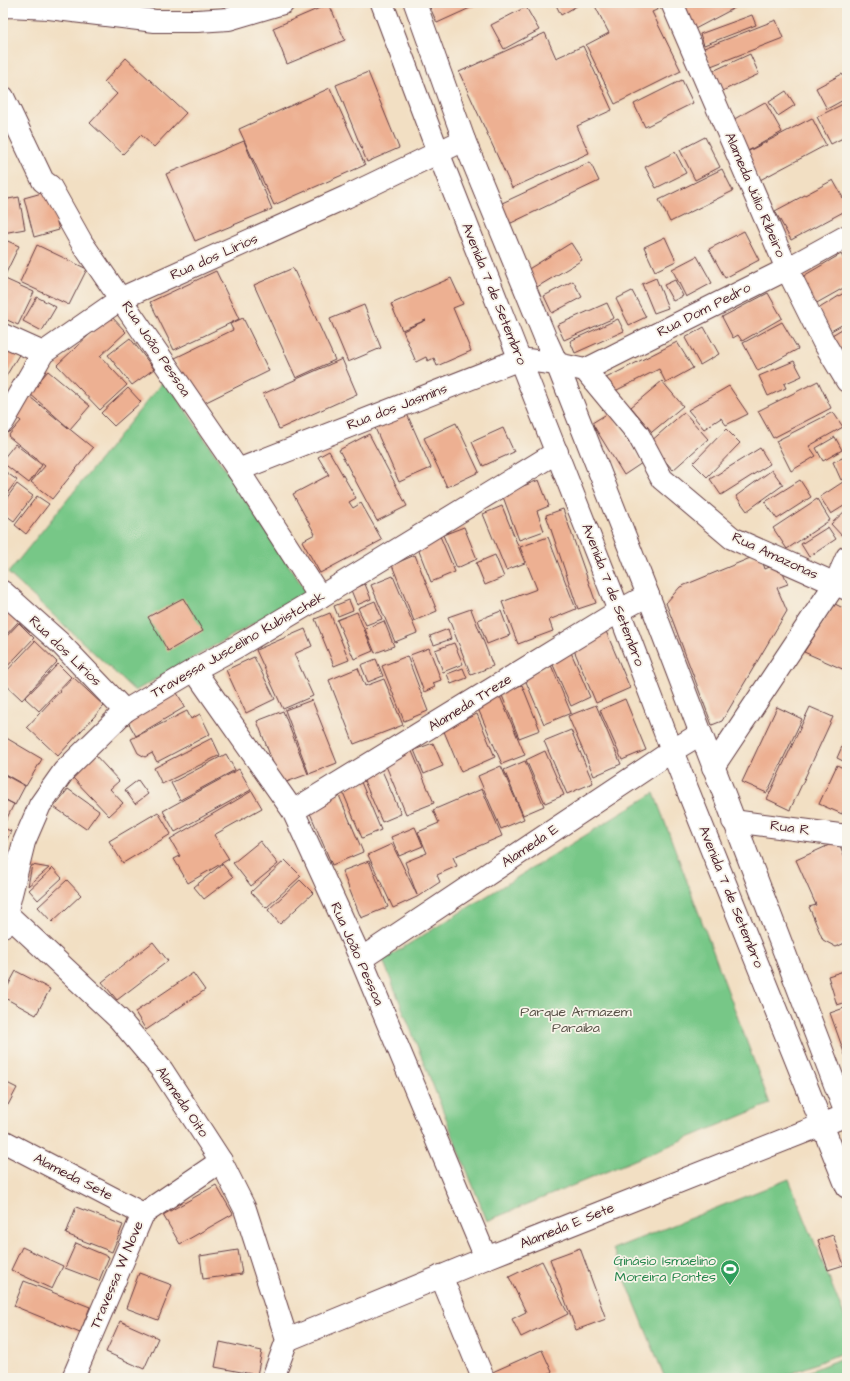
<svg xmlns="http://www.w3.org/2000/svg" width="850" height="1381" font-family="'Architects Daughter',sans-serif">
<style>
.green{fill:#77c787;stroke:#607359}
.building{fill:#edb092}
.lines{fill:none;stroke-linecap:round;stroke-linejoin:round}
.street-casing{stroke:#633c42;stroke-width:24}
.secondary-casing{stroke:#633c42;stroke-width:24}
.street{stroke:#fff;stroke-width:22}
.secondary{stroke:#fff;stroke-width:22}
.labels{text-anchor:middle;dominant-baseline:central;stroke-width:3.5;stroke-linejoin:round;paint-order:stroke}
.street-label{font-size:14px;fill:#4a1f2b;stroke:#f7f3e8}
.park-label{font-size:14px;fill:#585147;stroke:#f7f3e8}
.leisure-label{font-size:14px;fill:#27864d;stroke:#f7f3e8;text-anchor:end}
</style>
<rect width="100%" height="100%" fill="#f7f3e8"/>
<filter id="ink" filterUnits="userSpaceOnUse"><feTurbulence type="fractalNoise" baseFrequency=".025" numOctaves="2"/><feDisplacementMap in="SourceGraphic" scale="8" xChannelSelector="R" yChannelSelector="G"/><feConvolveMatrix kernelMatrix="1 2 1 2 8 2 1 2 1" color-interpolation-filters="sRGB"/></filter>
<filter id="wash" filterUnits="userSpaceOnUse"><feTurbulence type="fractalNoise" baseFrequency=".012" numOctaves="4" result="noise"/><feDisplacementMap in="SourceGraphic" scale="16" xChannelSelector="R" yChannelSelector="G"/><feGaussianBlur stdDeviation="0.9" result="paint"/><feColorMatrix in="noise" values="0 0 0 0 0 0 0 0 0 0 0 0 0 0 0 0 0 1.4 0 .05"/><feComposite in="paint" operator="in"/></filter>
<g filter="url(#wash)">
<rect width="100%" height="100%" fill="#f2dfc3"/>
<!-- green -->
<g class="green">
<path d="M165 379 307 593 135 691 8 573Z"/>
<path d="M654 793 770 1104 487 1221 383 960Z"/>
<path d="M789 1179 847 1323V1351L780 1378H665L613 1249Z"/>
<path d="M847 1356V1378H793Z"/>
</g>
<g id="blocks">
<!-- building -->
<g class="building">
<path d="M428 3H481L437 23Z"/>
<path d="M555 3H582L561 15Z"/>
<path d="M601 3H664L665 6 652 12 681 71 615 104 586 45 609 33 595 6Z"/>
<path d="M679 3H744L693 30Z"/>
<path d="M329 4 345 40 287 64 273 28Z"/>
<path d="M526 7 539 30 504 49 491 25Z"/>
<path d="M752 15 756 25 704 45 700 34Z"/>
<path d="M776 20 783 38 711 66 704 48Z"/>
<path d="M545 33 556 58 583 46 612 110 577 126 589 153 512 188 459 72Z"/>
<path d="M750 54 759 74 722 91 713 71Z"/>
<path d="M126 58 186 113 154 147 141 135 123 154 90 123 117 94 104 82Z"/>
<path d="M368 72 399 148 367 162 336 85Z"/>
<path d="M842 74 847 82V98L827 109 816 88Z"/>
<path d="M682 80 693 103 645 127 634 104Z"/>
<path d="M330 88 365 165 274 205 239 129Z"/>
<path d="M786 91 795 105 778 116 769 102Z"/>
<path d="M765 102 782 132 746 152 729 122Z"/>
<path d="M845 103 847 107V136L831 144 817 117Z"/>
<path d="M812 118 826 145 760 180 745 153Z"/>
<path d="M705 137 720 167 695 180 680 150Z"/>
<path d="M244 141 272 209 195 241 166 174Z"/>
<path d="M675 152 686 173 656 188 645 167Z"/>
<path d="M590 162 599 181 509 224 500 204Z"/>
<path d="M722 169 733 191 670 222 659 200Z"/>
<path d="M833 180 847 205V210L791 240 775 211Z"/>
<path d="M49 191 59 230 34 237 24 198Z"/>
<path d="M19 197 25 229 3 233V200Z"/>
<path d="M744 231 759 260 725 278 709 249Z"/>
<path d="M665 237 676 261 655 271 644 247Z"/>
<path d="M3 239 19 246 5 275H3Z"/>
<path d="M571 243 582 260 537 287 527 270Z"/>
<path d="M37 245 87 269 69 305 20 282Z"/>
<path d="M841 254 847 265V286L815 304 800 278Z"/>
<path d="M697 256 712 283 686 297 672 269Z"/>
<path d="M293 268 335 360 296 378 254 285Z"/>
<path d="M216 271 239 319 174 350 150 302Z"/>
<path d="M3 278 34 292 18 325 3 318Z"/>
<path d="M451 278 463 304 453 308 471 351 437 366 434 358 428 361 426 357 416 362 403 331 426 320 402 330 391 304Z"/>
<path d="M656 278 668 308 654 313 642 284Z"/>
<path d="M675 280 683 296 673 301 664 285Z"/>
<path d="M573 281 582 297 552 313 544 296Z"/>
<path d="M632 291 646 317 629 325 616 299Z"/>
<path d="M847 291V322L831 331 818 309Z"/>
<path d="M768 293 782 318 742 341 738 335 733 338 722 317Z"/>
<path d="M37 297 56 307 42 331 23 321Z"/>
<path d="M607 303 614 318 564 340 557 325Z"/>
<path d="M364 305 381 348 348 362 330 319Z"/>
<path d="M110 315 126 332 100 356 127 385 100 410 57 365Z"/>
<path d="M243 318 269 371 198 406 175 358 233 330 230 324Z"/>
<path d="M618 319 624 331 575 353 570 341Z"/>
<path d="M782 322 798 349 758 371 743 343Z"/>
<path d="M847 326V359L832 335Z"/>
<path d="M704 327 719 354 700 365 685 338Z"/>
<path d="M130 338 154 369 132 385 108 355Z"/>
<path d="M677 342 693 368 666 383 659 369 615 391 606 378Z"/>
<path d="M3 343 20 353 3 381Z"/>
<path d="M342 359 357 394 279 429 263 394Z"/>
<path d="M794 361 802 376 784 384 786 388 768 396 759 376Z"/>
<path d="M48 371 90 406 70 429 29 393Z"/>
<path d="M662 381 683 406 652 432 631 407Z"/>
<path d="M818 381 831 408 773 438 758 411Z"/>
<path d="M729 386 748 414 726 425 721 418 704 429 688 410Z"/>
<path d="M128 388 141 402 114 426 101 413Z"/>
<path d="M30 397 93 448 52 499 31 482 45 466 8 436 21 421 15 416Z"/>
<path d="M610 412 642 463 624 475 592 423Z"/>
<path d="M684 412 708 439 673 470 649 443Z"/>
<path d="M833 412 843 427 809 446 816 456 791 471 776 441Z"/>
<path d="M407 414 431 468 399 482 375 428Z"/>
<path d="M456 423 479 472 447 487 424 438Z"/>
<path d="M503 428 514 452 483 466 472 442Z"/>
<path d="M726 429 740 443 707 477 693 463Z"/>
<path d="M369 434 407 506 377 521 339 450Z"/>
<path d="M835 437 842 450 823 461 816 448Z"/>
<path d="M15 444 42 465 29 483 3 463V459Z"/>
<path d="M760 448 770 464 721 495 710 479Z"/>
<path d="M329 451 356 498 349 502 353 508 361 503 382 540 320 573 302 541 315 534 293 494 329 475 318 457Z"/>
<path d="M847 456V477L841 480 833 462Z"/>
<path d="M3 470 17 480 3 499Z"/>
<path d="M772 470 783 485 747 511 736 496Z"/>
<path d="M539 480 549 506 537 511 544 531 519 540 502 494Z"/>
<path d="M800 480 811 497 777 519 765 502Z"/>
<path d="M846 480 847 482V504L831 514 820 497Z"/>
<path d="M17 484 33 496 14 521 3 513V503Z"/>
<path d="M37 496 49 504 26 534 15 525Z"/>
<path d="M817 499 830 520 787 549 773 528Z"/>
<path d="M502 506 525 563 506 570 483 514Z"/>
<path d="M563 509 596 603 578 609 546 515Z"/>
<path d="M847 509V531L843 537 831 524Z"/>
<path d="M464 527 477 559 457 568 443 535Z"/>
<path d="M828 527 836 539 809 557 801 544Z"/>
<path d="M440 536 455 572 431 582 417 546Z"/>
<path d="M548 537 576 609 549 620 553 631 518 644 502 602 537 589 520 547Z"/>
<path d="M760 554 765 569 779 563 788 584 777 588 787 611 722 721 712 725 666 603 680 587Z"/>
<path d="M415 555 437 611 414 621 392 565Z"/>
<path d="M495 555 504 577 485 585 476 563Z"/>
<path d="M393 576 417 633 395 642 371 585Z"/>
<path d="M365 584 371 599 357 605 351 590Z"/>
<path d="M183 598 203 631 168 651 148 617Z"/>
<path d="M349 600 353 610 338 616 334 606Z"/>
<path d="M375 601 382 619 366 625 358 608Z"/>
<path d="M835 604 847 610V671L804 652Z"/>
<path d="M9 609 20 620 3 638V615Z"/>
<path d="M471 609 493 666 471 675 448 617Z"/>
<path d="M501 611 510 635 487 644 478 620Z"/>
<path d="M357 612 373 651 354 659 337 620Z"/>
<path d="M330 613 349 660 334 666 315 619Z"/>
<path d="M384 621 394 646 375 653 365 629Z"/>
<path d="M19 623 34 638 3 671V640Z"/>
<path d="M305 629 312 646 294 654 313 696 283 709 256 650Z"/>
<path d="M448 629 451 639 434 645 430 636Z"/>
<path d="M605 629 630 688 596 703 571 643Z"/>
<path d="M35 641 57 662 22 700 3 682V675Z"/>
<path d="M454 643 463 664 443 672 435 650Z"/>
<path d="M429 648 441 680 433 683 435 687 424 692 410 655Z"/>
<path d="M570 650 590 697 571 706 550 658Z"/>
<path d="M407 656 428 711 404 721 382 666Z"/>
<path d="M254 657 275 699 246 713 226 670Z"/>
<path d="M376 659 383 676 368 682 361 665Z"/>
<path d="M58 664 71 677 39 711 25 698Z"/>
<path d="M551 665 571 713 544 724 524 677Z"/>
<path d="M358 668 365 686 384 679 403 725 354 744 329 680Z"/>
<path d="M463 668 467 678 451 684 447 674Z"/>
<path d="M73 677 104 706 58 756 27 727Z"/>
<path d="M522 685 540 730 519 738 501 693Z"/>
<path d="M176 691 185 707 136 736 127 720Z"/>
<path d="M499 694 525 755 502 764 476 704Z"/>
<path d="M625 699 646 750 622 760 600 710Z"/>
<path d="M312 700 337 763 309 774 285 710Z"/>
<path d="M596 705 621 764 594 776 568 716Z"/>
<path d="M777 707 802 719 767 793 742 782Z"/>
<path d="M810 707 833 717 790 810 767 799Z"/>
<path d="M187 711 191 719 200 714 210 734 157 762 152 753 145 757 138 753 131 739Z"/>
<path d="M283 711 308 774 281 784 257 721Z"/>
<path d="M477 714 495 757 461 772 443 729Z"/>
<path d="M571 730 593 783 567 794 544 741Z"/>
<path d="M847 735V763L837 758Z"/>
<path d="M3 736 42 759 26 786 3 773Z"/>
<path d="M212 738 220 755 162 784 154 768Z"/>
<path d="M433 743 443 766 424 774 414 750Z"/>
<path d="M411 749 434 803 406 814 384 761Z"/>
<path d="M545 751 564 795 545 803 526 760Z"/>
<path d="M226 754 235 770 180 800 171 783Z"/>
<path d="M95 755 119 781 110 789 123 803 109 816 72 777Z"/>
<path d="M525 761 544 806 523 815 504 770Z"/>
<path d="M837 765 847 770V803L842 814 819 804Z"/>
<path d="M380 766 401 814 382 822 361 774Z"/>
<path d="M501 766 524 819 501 829 478 776Z"/>
<path d="M239 769 251 790 175 832 163 811Z"/>
<path d="M3 774 25 786 15 805 3 798Z"/>
<path d="M138 780 148 794 135 804 125 790Z"/>
<path d="M361 782 381 830 362 838 342 790Z"/>
<path d="M68 789 99 811 86 829 54 807Z"/>
<path d="M482 789 502 836 453 857 457 866 437 875 440 882 417 897 393 908 368 855 392 844 417 895 405 862 427 853 418 832 439 823 433 810Z"/>
<path d="M252 791 262 808 214 835 229 859 188 883 174 859 180 856 170 839Z"/>
<path d="M338 793 363 852 332 865 307 806Z"/>
<path d="M3 799 14 804 3 826Z"/>
<path d="M158 812 171 834 123 863 109 841Z"/>
<path d="M415 827 423 846 399 856 391 837Z"/>
<path d="M3 828 11 831 3 848Z"/>
<path d="M260 841 278 864 251 886 233 863Z"/>
<path d="M838 841 847 862V942L836 947 823 940 809 907 816 905 796 860Z"/>
<path d="M285 860 301 876 266 908 251 892Z"/>
<path d="M369 861 388 907 361 918 342 871Z"/>
<path d="M222 864 233 877 204 899 194 887Z"/>
<path d="M32 865 49 868 28 886Z"/>
<path d="M53 868 62 878 38 900 29 890Z"/>
<path d="M67 880 81 895 52 922 38 907Z"/>
<path d="M300 880 313 893 280 924 268 910Z"/>
<path d="M153 942 168 961 117 1000 102 982Z"/>
<path d="M847 970V1002L837 1005 828 976Z"/>
<path d="M16 971 50 989 36 1015 3 997V995Z"/>
<path d="M193 973 205 990 146 1030 135 1012Z"/>
<path d="M847 1007V1054L845 1055 830 1013Z"/>
<path d="M3 1081 17 1088 8 1105 3 1103Z"/>
<path d="M216 1185 233 1214 180 1244 163 1215Z"/>
<path d="M76 1207 123 1225 112 1252 66 1234Z"/>
<path d="M833 1235 844 1265 828 1270 818 1240Z"/>
<path d="M76 1243 109 1257 99 1281 65 1268Z"/>
<path d="M22 1247 63 1266 52 1289 11 1270Z"/>
<path d="M580 1248 606 1319 576 1330 550 1259Z"/>
<path d="M238 1250 242 1274 203 1279 200 1256Z"/>
<path d="M542 1261 568 1314 521 1337 512 1319 526 1312 509 1277Z"/>
<path d="M139 1273 172 1285 158 1320 126 1308Z"/>
<path d="M24 1281 90 1307 80 1333 14 1306Z"/>
<path d="M120 1321 158 1338 144 1369 106 1352Z"/>
<path d="M220 1342 262 1351 257 1375 215 1367Z"/>
<path d="M542 1350 552 1372 538 1378H490L488 1374Z"/>
</g>
</g>
</g>
<g filter="url(#ink)">
<use href="#blocks" fill-opacity="0" stroke="#633c42" stroke-width="1"/>
<g class="lines">
<!-- street casing -->
<g class="street-casing">
<g id="street">
<path d="M672 3 787 269 823 341 847 381"/>
<path d="M3 7 8 6 49 8 155 21H197L229 19 283 3"/>
<path d="M3 97 43 181 50 186 82 243 238 470 320 597"/>
<path d="M3 335 43 353"/>
<path d="M585 370 638 434 662 479 732 538 847 589"/>
<path d="M3 422 43 353 122 298 346 197 464 140"/>
<path d="M238 470 520 359 557 364 585 370 787 269 847 236"/>
<path d="M3 592 60 643 125 711"/>
<path d="M194 670 293 811 361 959 486 1258"/>
<path d="M713 767 835 584 847 557"/>
<path d="M293 811 619 611 648 595"/>
<path d="M733 821 847 836"/>
<path d="M3 912 7 914 119 1019 162 1070 221 1161 245 1209 287 1340 273 1378"/>
<path d="M3 926 24 842 40 805 64 771 125 711 194 670 238 646 320 597 557 452"/>
<path d="M361 959 672 751 700 734"/>
<path d="M3 1141 143 1214"/>
<path d="M441 1276 483 1378"/>
<path d="M73 1378 143 1214 221 1161"/>
</g>
</g>
<!-- secondary casing -->
<g class="secondary-casing">
<g id="secondary">
<path d="M382 3 438 152 619 611 672 751 847 1187"/>
<path d="M415 3 464 140 547 342 557 364 648 595 847 1116"/>
<path d="M287 1340 486 1258 837 1119"/>
</g>
</g>
<!-- street -->
<use href="#street" class="street"/>
<!-- secondary -->
<use href="#secondary" class="secondary"/>
</g>
</g>
<!-- icons -->
<defs>
<g id="stadium-pin" transform="scale(1)"><path d="M0 17L-7.5 6A9.5 9.5 0 1 1 7.5 6Z" fill="#2e9e5b" stroke="#f7f3e8"/><path d="M0-5a6.5 5 0 1 0 0 10a6.5 5 0 1 0 0-10ZM-3.5-1.8h7v3.6h-7Z" fill="#fff"/></g>
</defs>
<g fill-rule="evenodd">
<use href="#stadium-pin" x="730" y="1269"/>
</g>
<g class="labels">
<!-- street labels -->
<g class="street-label">
<text transform="translate(755 195) rotate(67)">Alameda Júlio Ribeiro</text>
<text transform="translate(214 257) rotate(-24)">Rua dos Lírios</text>
<text transform="translate(494 294) rotate(68)">Avenida 7 de Setembro</text>
<text transform="translate(704 310) rotate(-27)">Rua Dom Pedro</text>
<text transform="translate(156 349) rotate(56)">Rua João Pessoa</text>
<text transform="translate(397 407) rotate(-21)">Rua dos Jasmins</text>
<text transform="translate(775 556) rotate(25)">Rua Amazonas</text>
<text transform="translate(613 595) rotate(69)">Avenida 7 de Setembro</text>
<text transform="translate(238 645) rotate(-30)">Travessa Juscelino Kubistchek</text>
<text transform="translate(65 651) rotate(44)">Rua dos Lírios</text>
<text transform="translate(470 703) rotate(-32)">Alameda Treze</text>
<text transform="translate(790 828) rotate(8)">Rua R</text>
<text transform="translate(530 846) rotate(-34)">Alameda E</text>
<text transform="translate(731 897) rotate(68)">Avenida 7 de Setembro</text>
<text transform="translate(357 954) rotate(66)">Rua João Pessoa</text>
<text transform="translate(182 1102) rotate(56)">Alameda Oito</text>
<text transform="translate(73 1177) rotate(27)">Alameda Sete</text>
<text transform="translate(567 1226) rotate(-22)">Alameda E Sete</text>
<text transform="translate(117 1275) rotate(-67)">Travessa W Nove</text>
</g>
<!-- park labels -->
<g class="park-label">
<text x="576" y="1012">Parque Armazem<tspan x="576" dy="16">Paraiba</tspan></text>
</g>
<!-- leisure labels -->
<g class="leisure-label">
<text x="716" y="1261">Ginásio Ismaelino<tspan x="716" dy="16">Moreira Pontes</tspan></text>
</g>
</g>
<!-- margin -->
<rect width="850" height="1381" fill="none" stroke="#f7f3e8" stroke-width="16"/>
</svg>
